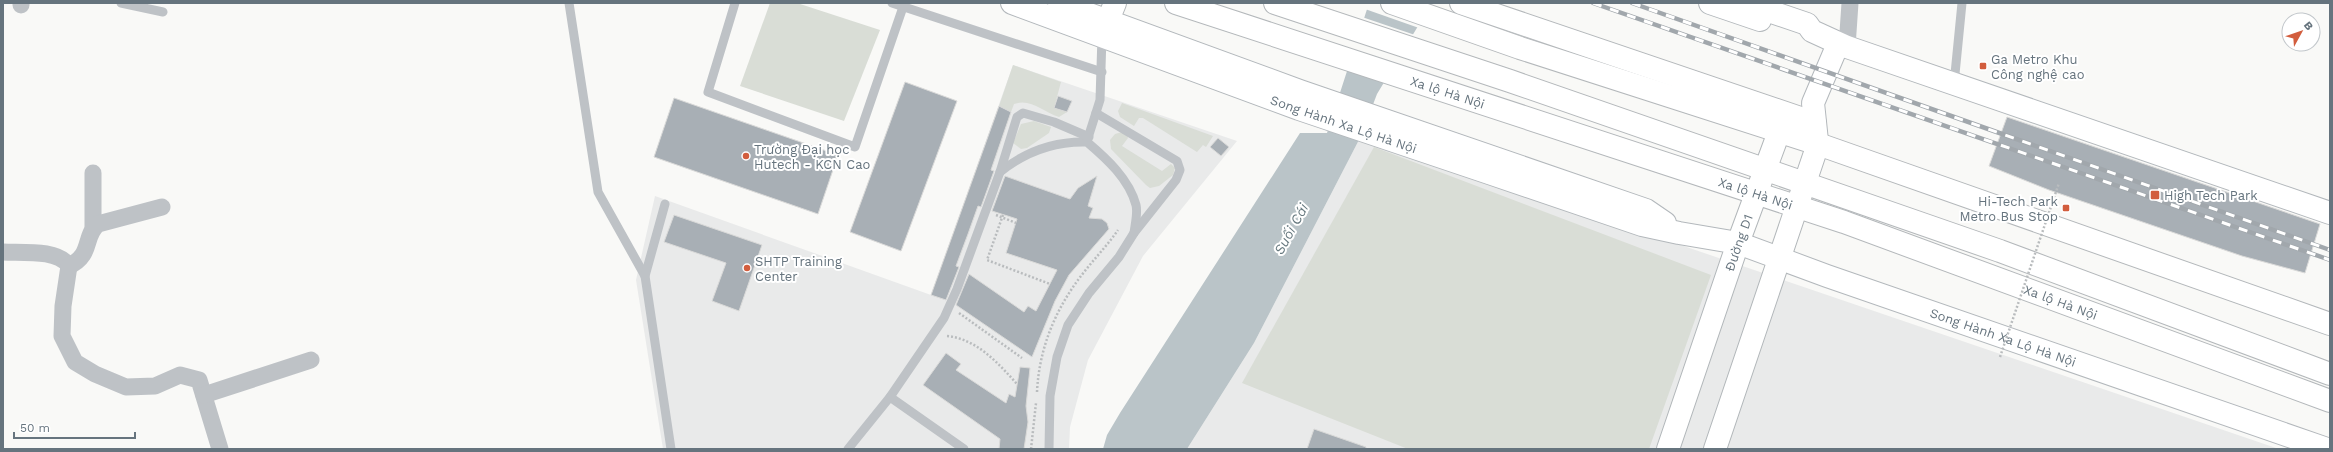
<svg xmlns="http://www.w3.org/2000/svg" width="2333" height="452" font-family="'Work Sans',sans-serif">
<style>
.built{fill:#e9eaea}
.green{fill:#d9ddd6}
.water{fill:#bac4c8}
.pier{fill:#f9f9f7}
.building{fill:#a8afb5;stroke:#dadad9}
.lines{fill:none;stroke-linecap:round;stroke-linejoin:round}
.secondary-casing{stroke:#b3b8bc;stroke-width:24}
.primary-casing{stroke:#b2b7ba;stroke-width:24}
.highway-casing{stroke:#b4b8bb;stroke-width:24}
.path{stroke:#b9bcbe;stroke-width:2.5;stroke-dasharray:2 2;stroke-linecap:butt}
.lane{stroke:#bec2c6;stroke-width:9}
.street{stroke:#bec2c6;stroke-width:17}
.secondary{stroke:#fff;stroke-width:22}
.primary{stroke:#fff;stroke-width:22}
.highway{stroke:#fff;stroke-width:22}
.rail-casing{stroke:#a1a7ac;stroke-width:4.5}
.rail{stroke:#fff;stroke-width:3;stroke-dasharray:9;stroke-linecap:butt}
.path-bridge{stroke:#b9bcbe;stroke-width:2.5;stroke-dasharray:2 2;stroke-linecap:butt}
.poi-dot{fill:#d25d3d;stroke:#fff;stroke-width:1.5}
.labels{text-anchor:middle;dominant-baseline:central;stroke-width:4;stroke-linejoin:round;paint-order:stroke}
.poi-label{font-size:13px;fill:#66747e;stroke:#fff;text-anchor:start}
.street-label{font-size:13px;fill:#66747e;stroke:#fff}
.water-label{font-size:14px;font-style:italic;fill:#67797f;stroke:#fff}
</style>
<rect width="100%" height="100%" fill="#f9f9f7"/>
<!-- built -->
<g class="built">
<path d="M1013 65 1237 141 1143 256 1088 360 1070 427 1069 449H663L636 280 655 196 931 295Z"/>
<path d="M1361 136 2279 449H1187L1254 343Z"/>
</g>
<!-- green -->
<g class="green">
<path d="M770 3H797L880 30 844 121 740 86Z"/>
<path d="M1013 65 1061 82 1054 108 1067 112 1059 117C1043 112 1031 98 1014 104L1011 112 999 106Z"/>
<path d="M1122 103 1213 136 1206 147 1203 145 1197 152 1143 118H1139L1134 126 1120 117 1118 111Z"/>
<path d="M1034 121 1051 127 1049 133 1027 148 1021 149 1013 143 1021 124Z"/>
<path d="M1122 132 1127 134 1128 138 1122 146 1162 171 1171 164 1175 168 1173 175 1159 186 1150 188 1146 185 1111 149 1110 140 1115 134Z"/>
<path d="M1374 147 1711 275 1649 449H1408L1242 383Z"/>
</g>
<!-- water -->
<path class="water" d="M1369 3H1432L1377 94 1361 136 1254 343 1187 449H1103L1107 435 1120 413 1300 133H1327Z"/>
<!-- pier -->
<g class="pier">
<path d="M1367 3H1434L1419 28 1365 9Z"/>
<path d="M1362 17 1415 35 1387 82 1346 67Z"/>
</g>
<!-- building -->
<g class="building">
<path d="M905 82 957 101 901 251 850 232Z"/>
<path d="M1058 96 1072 101 1067 112 1054 108Z"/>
<path d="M674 98 838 155 818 214 654 157Z"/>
<path d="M999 106 1011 112 991 170 994 171 981 207 978 206 968 234 956 266 959 267 946 300 931 295Z"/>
<path d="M2007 117 2320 224 2305 273 2242 256 2049 190 1989 166Z"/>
<path d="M1218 138 1229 147 1221 156 1210 147Z"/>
<path d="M1005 176 1070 199 1078 188 1097 176 1088 206 1093 208 1089 218 1102 219 1107 223 1109 229 1069 275 1055 301 1032 357 956 305 969 274 1024 312 1028 306 1036 311 1057 270 1006 253 1017 219 992 211Z"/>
<path d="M674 215 762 245 739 311 712 301 726 263 664 242Z"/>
<path d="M946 353 961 364 956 370 1006 403 1009 394 1015 397 1020 367 1030 368 1026 406 1028 422 1024 449H999L1000 439 923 385Z"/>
<path d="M1314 429 1366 447V449H1307Z"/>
</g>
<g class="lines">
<!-- secondary casing -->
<g class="secondary-casing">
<g id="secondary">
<path id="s1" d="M1012 3 1299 109 1489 173 1642 225 1679 233 1738 243 1827 276 2327 449"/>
<path d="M1059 3 1300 91 1646 210 1665 223"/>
<path d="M1710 3 1760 20"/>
<path d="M1745 3 1807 24 1812 31 1847 47 2330 213"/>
<path d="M1817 141 1813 103 1838 44"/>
</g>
</g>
<!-- primary casing -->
<g class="primary-casing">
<g id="primary">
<path id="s2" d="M1668 449 1738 243 1779 132"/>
<path d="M1715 449 1818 144"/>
</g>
</g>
<!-- highway casing -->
<g class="highway-casing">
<g id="highway">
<path id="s3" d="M1176 3 1844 222 2330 401"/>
<path d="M1275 3 1510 81 2000 251 2330 374"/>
<path d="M1392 3 1520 48 1818 144 2330 324"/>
<path d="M1461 3 1815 123"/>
<path d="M1102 35 1115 3"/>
</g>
</g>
<!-- path -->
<g class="path">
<path d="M996 215 1016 223"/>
<path d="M1003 215 987 260 1050 284"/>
<path d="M959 313 1022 358"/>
<path d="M947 336C977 339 998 363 1017 384"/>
<path d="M1037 392C1039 349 1055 310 1081 276 1093 260 1107 246 1118 230"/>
<path d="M1031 449 1036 403"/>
</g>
<!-- lane -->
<g class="lane">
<path d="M121 3 163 12"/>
<path d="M569 3 598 192 645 276"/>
<path d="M735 3 708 92 855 147 903 7"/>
<path d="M892 3 1102 72"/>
<path d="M1954 84 1962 3"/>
<path d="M1087 141 1100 100 1102 36"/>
<path d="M1000 172C1025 152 1055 141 1087 142 1107 159 1129 179 1136 205 1138 213 1135 225 1134 233"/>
<path d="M665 204 645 276 671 449"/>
<path d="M890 397 964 449"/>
<path d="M848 449 890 397 944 318 957 289 1000 172 1017 117 1023 113 1054 122 1089 137"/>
<path d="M1049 449 1050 396 1057 357 1068 325 1089 293 1119 257 1134 233 1176 180 1180 170 1177 161 1096 113"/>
</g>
<!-- street -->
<g class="street">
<path d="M21 5V3"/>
<path d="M1847 47 1850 3"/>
<path d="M93 173V228"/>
<path d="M3 252C22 253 58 249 69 266L63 306 62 336 75 362 95 374 126 387 155 386 180 375 199 380 220 449"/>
<path d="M69 266C93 255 83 236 98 224L162 207"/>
<path d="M204 395 311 360"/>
</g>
<!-- secondary -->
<use href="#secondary" class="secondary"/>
<!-- primary -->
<use href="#primary" class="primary"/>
<!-- highway -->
<use href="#highway" class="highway"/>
<!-- rail casing -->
<g class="rail-casing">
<g id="rail">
<path d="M1593 3 2330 260"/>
<path d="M1632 3 2330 250"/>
</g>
</g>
<!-- rail -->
<use href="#rail" class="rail"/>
<!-- path-bridge -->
<path class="path-bridge" d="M2000 357 2059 183"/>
</g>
<!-- markers -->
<g class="poi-dot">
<rect x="1979" y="62" width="8" height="8" rx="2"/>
<circle cx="746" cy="156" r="4"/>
<rect x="2150" y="190" width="10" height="10" rx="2"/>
<rect x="2062" y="204" width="8" height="8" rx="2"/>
<circle cx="747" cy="268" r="4"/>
</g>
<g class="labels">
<!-- poi labels -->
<g class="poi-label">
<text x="1991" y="59">Ga Metro Khu<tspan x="1991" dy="15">Công nghệ cao</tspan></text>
<text x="754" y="149">Trường Đại học<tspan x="754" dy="15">Hutech - KCN Cao</tspan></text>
<text x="2164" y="195">High Tech Park</text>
<text x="2058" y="201" text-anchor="end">Hi-Tech Park<tspan x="2058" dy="15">Metro Bus Stop</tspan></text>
<text x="755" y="261">SHTP Training<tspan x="755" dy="15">Center</tspan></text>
</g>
<!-- street labels -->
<g class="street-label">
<text stroke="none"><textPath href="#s3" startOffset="286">Xa lộ Hà Nội</textPath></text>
<text stroke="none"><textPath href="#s1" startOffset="353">Song Hành Xa Lộ Hà Nội</textPath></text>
<text stroke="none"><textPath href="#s3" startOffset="610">Xa lộ Hà Nội</textPath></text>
<text stroke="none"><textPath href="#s2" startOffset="218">Đường D1</textPath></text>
<text stroke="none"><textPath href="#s3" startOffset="934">Xa lộ Hà Nội</textPath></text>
<text stroke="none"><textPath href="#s1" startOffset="1047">Song Hành Xa Lộ Hà Nội</textPath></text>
</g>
<!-- water labels -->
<g class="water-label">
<text transform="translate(1291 229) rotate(-61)">Suối Cái</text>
</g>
</g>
<!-- border -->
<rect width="2333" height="452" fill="none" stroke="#66747e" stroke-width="8"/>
<!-- north arrow -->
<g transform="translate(2301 32) rotate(50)"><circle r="19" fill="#ffffff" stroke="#c2c7cb"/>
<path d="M0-3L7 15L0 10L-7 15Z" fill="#d25d3d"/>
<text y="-6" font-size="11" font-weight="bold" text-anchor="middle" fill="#66747e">B</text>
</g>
<!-- scale -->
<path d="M14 432v6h121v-6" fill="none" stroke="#66747e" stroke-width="2"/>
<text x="20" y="432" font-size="12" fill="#66747e" stroke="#ffffff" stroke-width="3" paint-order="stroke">50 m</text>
</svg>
